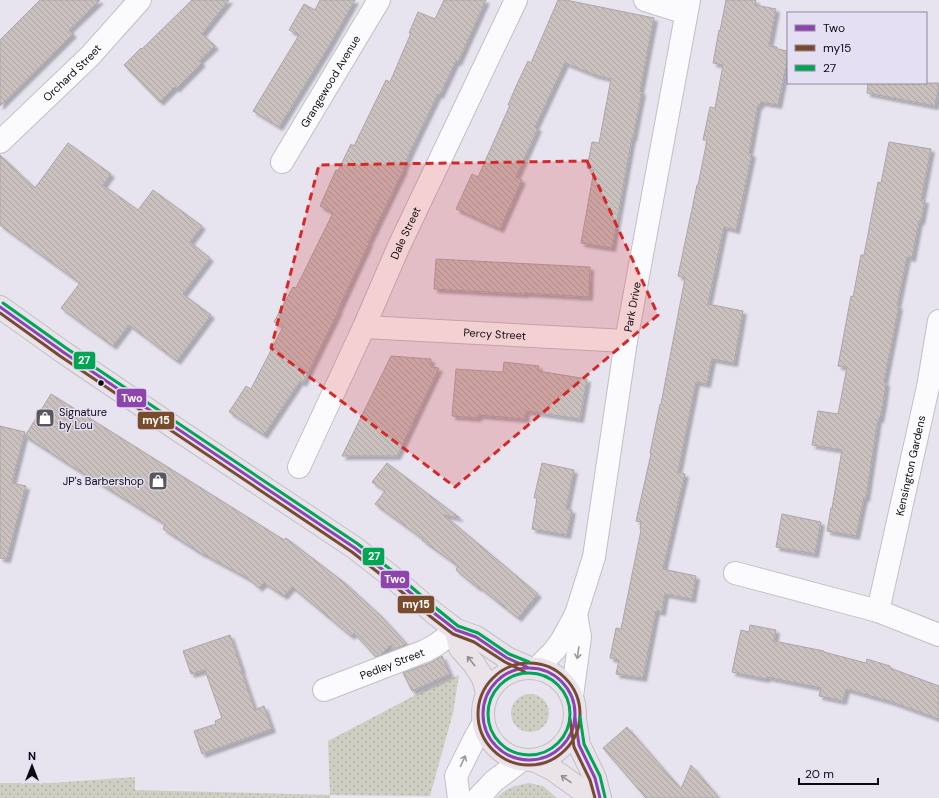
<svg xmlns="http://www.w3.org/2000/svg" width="939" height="798" font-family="'DM Sans',sans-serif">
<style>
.grass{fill:url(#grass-dots)}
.building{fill:url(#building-back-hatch);stroke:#aaa6a9;filter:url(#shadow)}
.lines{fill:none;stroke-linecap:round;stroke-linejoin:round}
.minor-casing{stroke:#c2bfc8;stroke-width:24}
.major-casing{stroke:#c1c0c5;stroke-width:24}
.minor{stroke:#fbfbfd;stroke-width:22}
.major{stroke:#eae4e9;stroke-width:22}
.bus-1-casing{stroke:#e5dff4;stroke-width:6}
.bus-2-casing{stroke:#e5dff4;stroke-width:6}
.bus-3-casing{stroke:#e5dff4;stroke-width:6}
.bus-1{stroke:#8e44ad;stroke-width:3}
.bus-2{stroke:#7a4b2a;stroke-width:3}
.bus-3{stroke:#00a651;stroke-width:3}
.oneway{stroke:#9b9b9e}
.oneway2{stroke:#918d92}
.marked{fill:#d62828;fill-opacity:0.2;stroke:#d62828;stroke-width:3;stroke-dasharray:8 5;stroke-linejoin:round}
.bus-dot{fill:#0c0a10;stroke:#e5dff4;stroke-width:1.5}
.labels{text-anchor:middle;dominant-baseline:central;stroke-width:3;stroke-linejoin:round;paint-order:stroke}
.street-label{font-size:11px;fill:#0c0a10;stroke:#e5dff4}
.poi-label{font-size:11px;fill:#0c0a10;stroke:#e5dff4;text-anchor:start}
.line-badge{stroke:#e5dff4;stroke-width:1.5}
.badge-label{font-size:11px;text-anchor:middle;font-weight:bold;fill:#fff}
</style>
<defs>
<pattern id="grass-dots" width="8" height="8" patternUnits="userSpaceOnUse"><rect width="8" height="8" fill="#cecfc2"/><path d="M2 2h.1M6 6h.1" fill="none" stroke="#b0b0a6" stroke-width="1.8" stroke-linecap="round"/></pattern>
<pattern id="building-back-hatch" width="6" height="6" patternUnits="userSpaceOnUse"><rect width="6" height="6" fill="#cac1bf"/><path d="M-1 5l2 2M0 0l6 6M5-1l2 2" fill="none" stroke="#aca4a3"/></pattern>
<filter id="shadow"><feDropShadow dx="3.5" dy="3.5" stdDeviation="1" flood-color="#0004"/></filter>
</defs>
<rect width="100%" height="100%" fill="#e7e4ef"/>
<!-- grass -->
<g class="grass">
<path d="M459 675 453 713 430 796 330 795V798H0V783H51L135 777V790L330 795 328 741 427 689Z"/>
<circle cx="530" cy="713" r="19"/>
<path d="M529 783 543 786 557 798H496C508 787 513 786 529 783Z"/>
</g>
<!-- building -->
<g class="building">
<path d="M40 0H100L69 30 73 34 0 106V40Z"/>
<path d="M192 0H229L202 34 215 46 199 61 202 63 176 89 175 87 160 102 124 65 141 48 142 49Z"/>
<path d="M320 0H355L326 51 279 127 253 111 299 35 289 30 304 4 315 10Z"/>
<path d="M444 0H486L458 62 456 61 440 95 438 94 411 150 403 169H404L368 243H369L338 310H339L303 383 300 381 264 435 229 412 246 386 251 389 283 327 274 322 293 287 296 288 333 213 320 206 336 170 338 171 351 144 354 146 386 80 390 82 411 33H409L418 12 435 19Z"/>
<path d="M558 0H566L654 18 640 91 642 92 633 138H632L612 248 581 243 594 170 587 168 592 142 599 143 611 79 595 75 565 63 535 127 538 128 516 177 522 180 500 229 456 209 472 174 478 177 510 105H508L518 82 528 61 531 63Z"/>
<path d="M726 0H756L755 5 776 9 769 46 777 47V49L788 51V57L778 105 761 102 760 105H758L749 153 752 154 736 230 724 227 708 304 743 311 734 363 712 359 707 384 696 382 678 472 685 474 663 569 696 576 692 599 665 594 662 612 656 611 643 678 616 674 619 660 610 658 616 628 621 629 641 530 640 529 641 522 636 521 651 454 650 453 660 404H661L685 278 678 276 697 185H698L707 140H703L710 107 715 108 723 65 713 63 719 30 720 31Z"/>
<path d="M868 83H939V84L935 106 867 93Z"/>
<path d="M889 142 931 149 921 200H925L921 221H919L912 258 907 257 897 306H899L884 382 886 383 883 404 880 419H878L866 498H864L856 536 827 531 831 508H832L842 450 812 445 818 411 838 414 847 367 838 366 851 296 853 297 861 255H864L878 182 881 183Z"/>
<path d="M68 143 111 174 103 185 138 210 153 190 202 226 190 242 210 258 183 294 211 315 177 361 129 325 113 346 61 308 80 283 0 225V155L35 188Z"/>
<path d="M436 259 590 267 589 297 525 293V294L434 289Z"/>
<path d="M391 356 431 359V367L439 368 397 456H342Z"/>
<path d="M504 362 539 366 538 371 587 379 580 419 526 411 525 419 478 415V418L452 416 456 369 503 372Z"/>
<path d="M51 394 265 528 284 540 286 538 345 583 380 615 407 644 393 650 391 645 381 655 376 657 354 633 351 636 292 587 284 596 264 583 259 588 249 579 203 554H202L163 529 165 524 65 462 25 436Z"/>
<path d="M0 426 25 432 12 483 26 486 7 559 0 558Z"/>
<path d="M387 463 460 518 444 515 538 594 518 618 479 587 478 588 456 570 458 566 422 540 423 539 375 504 385 491 372 482Z"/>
<path d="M542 463 574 470 566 509 572 510 567 535 532 529 537 498H534Z"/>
<path d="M782 514 821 522 815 554 776 547Z"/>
<path d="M750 625 776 630 774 641 824 651V652L866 663 867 659 890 666V668L939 686V719L892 702 846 689 843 701 819 696 821 688 767 677 766 679 732 672 741 630 749 632Z"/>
<path d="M230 635 242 670H241L255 710 264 706 272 729 202 754 194 731 216 724 215 721 222 718 205 670 191 674 183 651Z"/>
<path d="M442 656 450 674 412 691 403 673 430 663Z"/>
<path d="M627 727 681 789 691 765 719 798H646L603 748Z"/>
</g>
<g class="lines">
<!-- minor casing -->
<g class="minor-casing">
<g id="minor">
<path d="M645 0 686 13"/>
<path id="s1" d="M0 142 90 56 140 0"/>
<path id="s2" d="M282 162 379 0"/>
<path id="s3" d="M364 327 626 341"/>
<path id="s4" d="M299 467 364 327 399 246 516 0"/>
<path d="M735 573 878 611 939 635"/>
<path id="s5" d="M878 611 928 387 939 321"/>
<path id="s6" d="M537 668 554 651 562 640 576 614 594 557 626 341 689 0"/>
<path id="s7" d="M324 690 425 651 436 645 456 630"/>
<path d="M572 696 580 637 576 614"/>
<path d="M459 798 456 776 474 740 483 724"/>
<path d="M478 798 494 781 522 760"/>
</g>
</g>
<!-- major casing -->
<g class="major-casing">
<g id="major">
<path d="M0 307 63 352 175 428 355 548 392 577 434 613 456 630 476 637 507 658 527 667"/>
<path d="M456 630 460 648 474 664 483 678 487 693"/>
<circle cx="529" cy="714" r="46"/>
<path d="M575 719 579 745 595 778 600 798"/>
<path d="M533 760 552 769 580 789 600 798"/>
</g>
</g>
<!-- minor -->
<use href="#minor" class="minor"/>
<!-- major -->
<use href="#major" class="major"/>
<!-- bus-1 casing -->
<g class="bus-1-casing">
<g id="bus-1">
<path d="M0 307 63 352 355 548 392 577 434 613 456 630 476 637 507 658 527 667"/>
<circle cx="529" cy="714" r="46"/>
<path d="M575 718 579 745 595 778 600 798"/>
</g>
</g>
<!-- bus-2 casing -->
<g class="bus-2-casing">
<g id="bus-2">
<path d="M0 313 60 356 352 552 389 581 431 617 453 634 474 642 505 662 525 672"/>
<circle cx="529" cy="714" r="51"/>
<path d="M570 719 574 747 590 780 595 798"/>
</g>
</g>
<!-- bus-3 casing -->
<g class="bus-3-casing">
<g id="bus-3">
<path d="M3 303 66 348 358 544 395 573 437 609 458 626 478 633 509 654 529 662"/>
<circle cx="529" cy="714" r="41"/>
<path d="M580 717 584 744 600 776 605 797"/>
</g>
</g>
<!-- bus-1 -->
<use href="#bus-1" class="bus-1"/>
<!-- bus-2 -->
<use href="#bus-2" class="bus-2"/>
<!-- bus-3 -->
<use href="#bus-3" class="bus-3"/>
</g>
<!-- one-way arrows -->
<defs><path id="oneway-shaft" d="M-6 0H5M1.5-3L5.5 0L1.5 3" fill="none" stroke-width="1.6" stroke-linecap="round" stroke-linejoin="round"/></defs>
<g class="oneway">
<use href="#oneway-shaft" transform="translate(578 653) rotate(98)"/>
<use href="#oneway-shaft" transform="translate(463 761) rotate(-65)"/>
</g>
<g class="oneway2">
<use href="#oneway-shaft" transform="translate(471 661) rotate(-129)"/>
<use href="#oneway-shaft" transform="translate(566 779) rotate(-145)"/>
</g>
<!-- marked area -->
<path class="marked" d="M587 161 658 315 455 487 271 348 319 165Z"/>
<!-- icons -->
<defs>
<g id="shop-square" transform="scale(1)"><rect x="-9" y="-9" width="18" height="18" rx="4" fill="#59565e" stroke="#e5dff4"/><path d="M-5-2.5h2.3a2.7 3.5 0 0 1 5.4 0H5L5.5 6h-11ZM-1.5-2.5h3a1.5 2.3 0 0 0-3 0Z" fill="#fff"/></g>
</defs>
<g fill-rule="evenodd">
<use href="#shop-square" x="45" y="418"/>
<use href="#shop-square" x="158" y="481"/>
</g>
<!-- markers -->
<circle class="bus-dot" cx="101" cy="383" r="3.5"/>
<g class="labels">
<!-- street labels -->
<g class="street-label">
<text stroke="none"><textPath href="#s1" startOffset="100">Orchard Street</textPath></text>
<text stroke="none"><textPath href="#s2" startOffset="94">Grangewood Avenue</textPath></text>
<text stroke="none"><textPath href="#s4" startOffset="257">Dale Street</textPath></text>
<text stroke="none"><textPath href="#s6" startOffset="380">Park Drive</textPath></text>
<text stroke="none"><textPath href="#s3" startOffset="131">Percy Street</textPath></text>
<text stroke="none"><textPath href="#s5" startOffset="149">Kensington Gardens</textPath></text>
<text stroke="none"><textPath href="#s7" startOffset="73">Pedley Street</textPath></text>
</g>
<!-- poi labels -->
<g class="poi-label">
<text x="59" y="412">Signature<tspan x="59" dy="13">by Lou</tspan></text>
<text x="144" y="481" text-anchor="end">JP's Barbershop</text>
</g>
</g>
<g class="line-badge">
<rect x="73" y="351" width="23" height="19" rx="4" fill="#00a651"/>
<rect x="116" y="388" width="31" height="20" rx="4" fill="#8e44ad"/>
<rect x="137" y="411" width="38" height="19" rx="4" fill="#7a4b2a"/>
<rect x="362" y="547" width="23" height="19" rx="4" fill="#00a651"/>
<rect x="380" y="570" width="30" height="19" rx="4" fill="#8e44ad"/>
<rect x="397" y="595" width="38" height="19" rx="4" fill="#7a4b2a"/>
</g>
<g class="badge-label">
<text x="84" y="364">27</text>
<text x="132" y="402">Two</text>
<text x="156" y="424">my15</text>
<text x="374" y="560">27</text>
<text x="395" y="583">Two</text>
<text x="416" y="608">my15</text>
</g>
<!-- legend -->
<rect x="787" y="12" width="140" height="72" fill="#e5dff4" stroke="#8e8a99"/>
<rect x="795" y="25" width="20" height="6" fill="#8e44ad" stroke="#8e8a99"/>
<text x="823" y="32" font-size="12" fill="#0c0a10">Two</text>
<rect x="795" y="45" width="20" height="6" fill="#7a4b2a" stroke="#8e8a99"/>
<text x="823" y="52" font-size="12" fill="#0c0a10">my15</text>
<rect x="795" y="65" width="20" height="6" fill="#00a651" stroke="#8e8a99"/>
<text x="823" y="72" font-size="12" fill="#0c0a10">27</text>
<!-- north arrow -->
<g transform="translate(32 766)" stroke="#e5dff4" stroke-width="3" paint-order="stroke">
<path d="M0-3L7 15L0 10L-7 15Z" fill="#0c0a10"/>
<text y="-6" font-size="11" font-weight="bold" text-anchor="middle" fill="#0c0a10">N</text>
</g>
<!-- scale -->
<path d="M799 778v6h79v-6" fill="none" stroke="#0c0a10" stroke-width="2"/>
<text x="805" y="778" font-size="12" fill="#0c0a10" stroke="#e5dff4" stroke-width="3" paint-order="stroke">20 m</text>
</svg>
